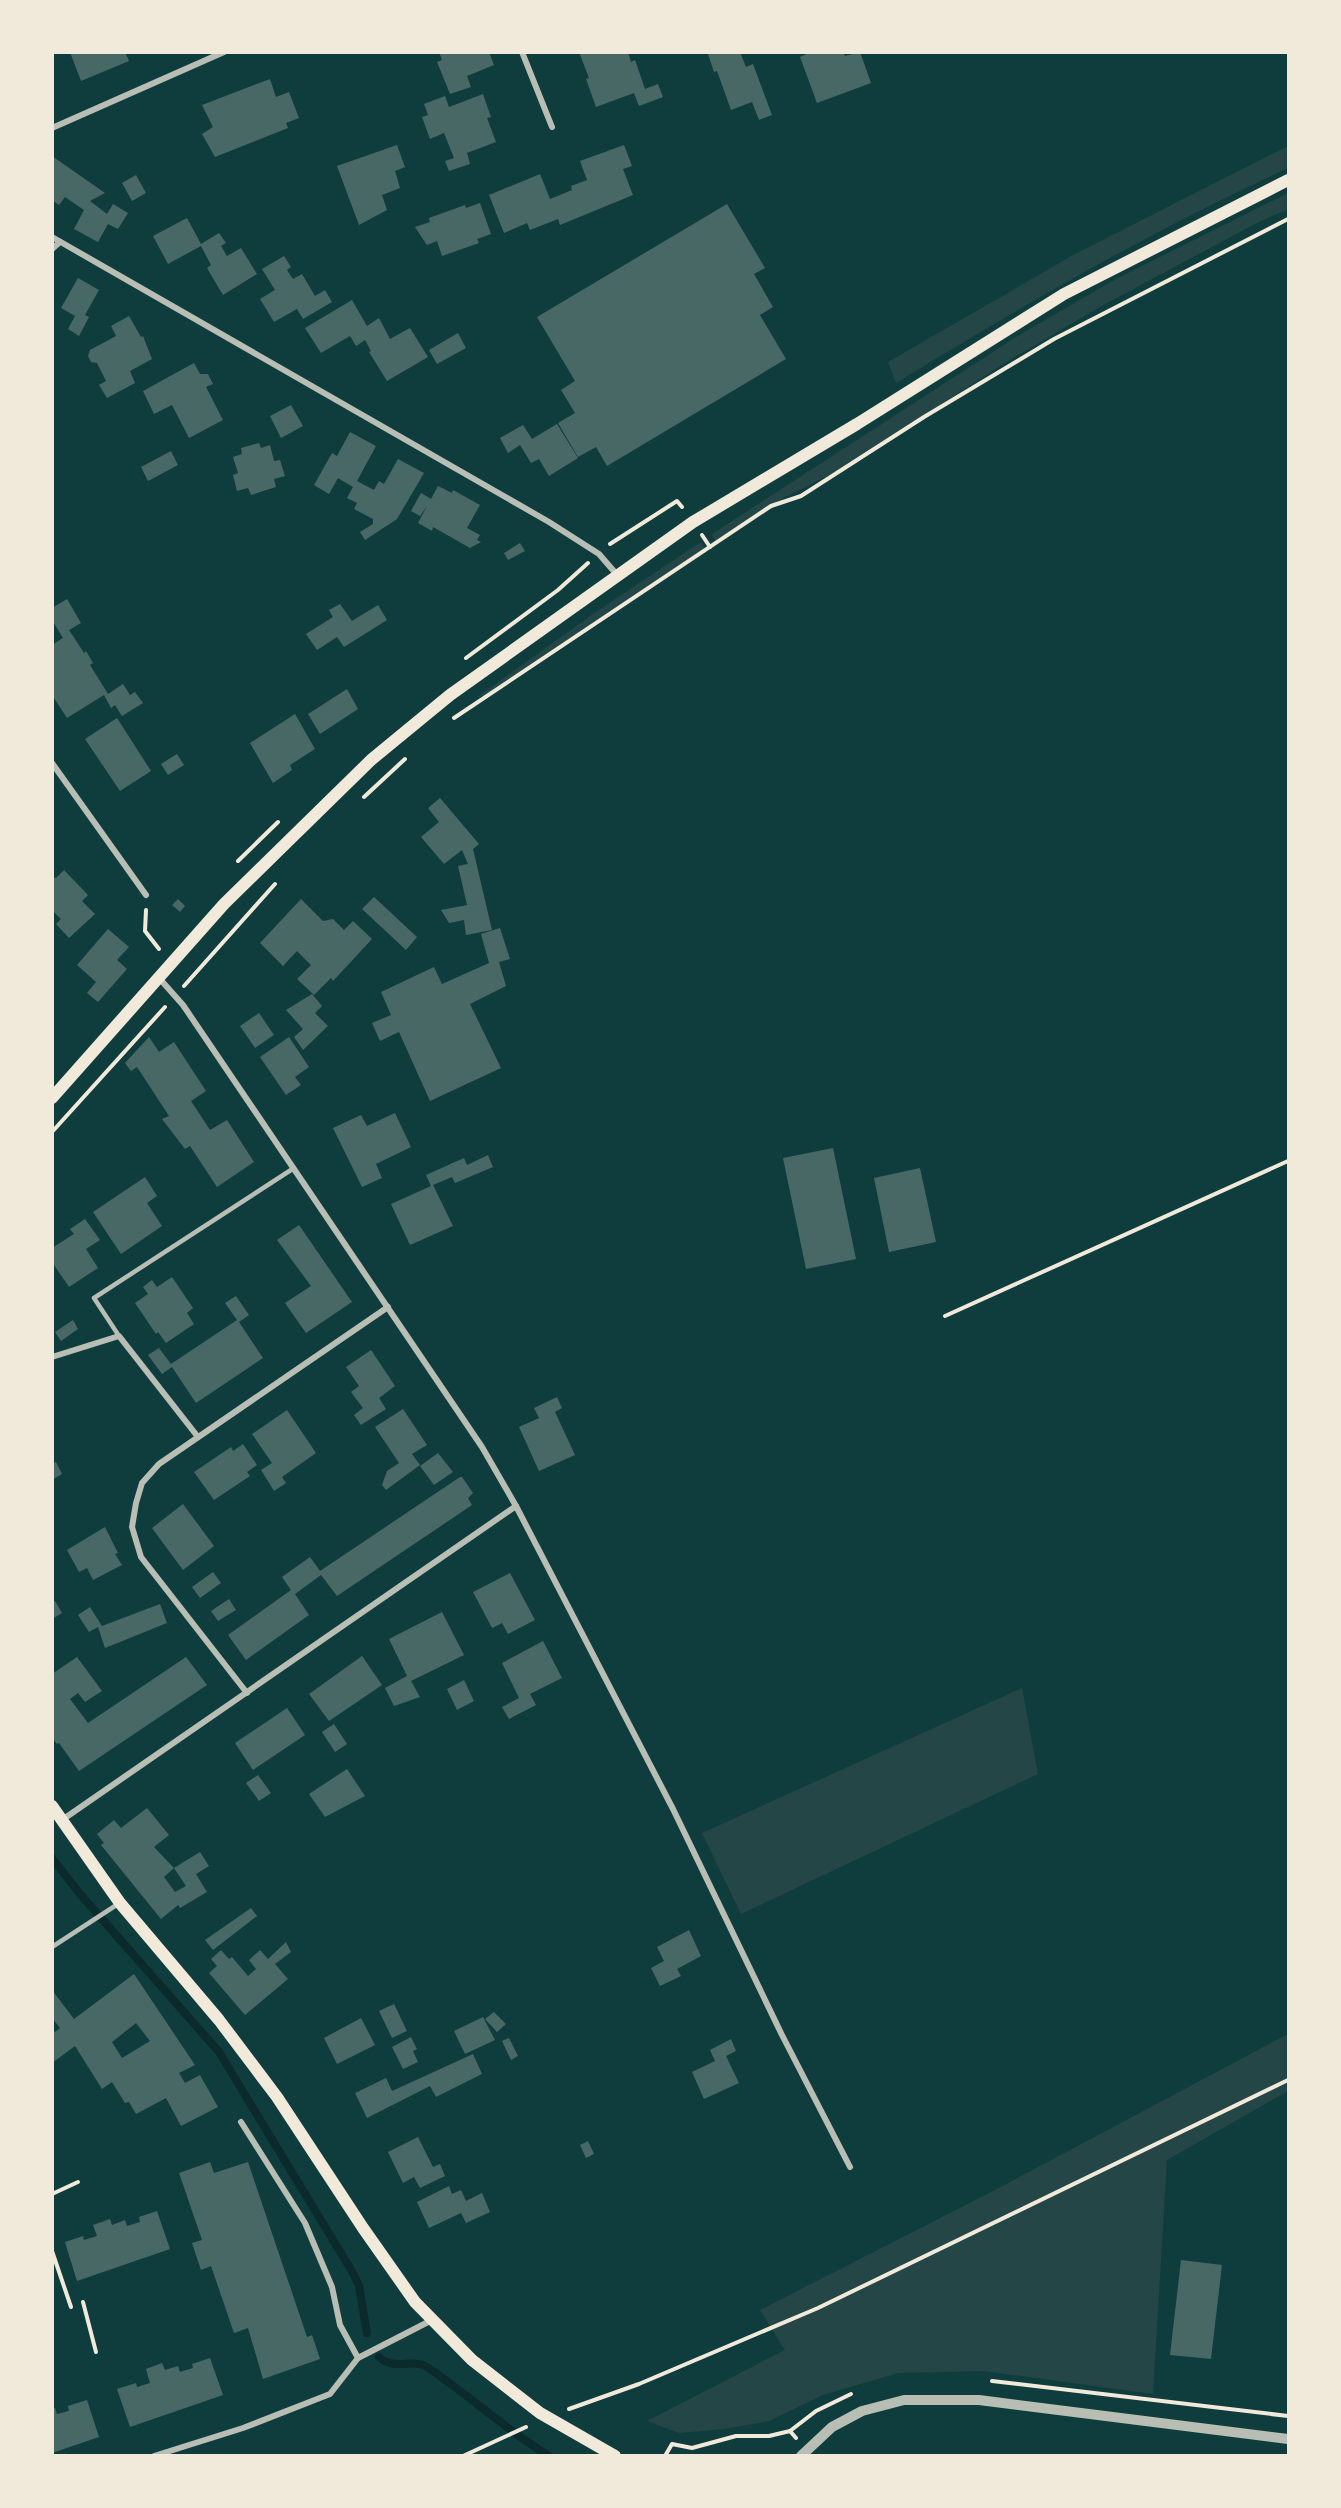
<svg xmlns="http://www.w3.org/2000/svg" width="1341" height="2508" font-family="Rubik,sans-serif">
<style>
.green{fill:#244646}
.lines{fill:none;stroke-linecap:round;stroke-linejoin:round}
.stream{stroke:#0a2a2b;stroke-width:8}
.building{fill:#486865;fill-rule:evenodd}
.path{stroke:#f1e9da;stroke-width:4}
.service{stroke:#b8beb3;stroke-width:4.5}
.minor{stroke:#b8beb3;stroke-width:6}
.tertiary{stroke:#b8beb3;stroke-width:10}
.secondary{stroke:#f1e9da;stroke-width:12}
</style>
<rect width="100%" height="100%" fill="#0f3d3e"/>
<!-- green -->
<g class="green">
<path d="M1288 146V168C1153 230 1023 305 896 383L888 362 1075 254Z"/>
<path d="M1288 193V209L1253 225 1096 309 1005 363 837 471 787 496 715 541 712 534 1016 337 1116 279Z"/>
<path d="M701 542 705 549 494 692 476 698 593 614Z"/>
<path d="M1022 1688 1038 1774 741 1914 702 1833Z"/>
<path d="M1288 2034V2091L1167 2160 1153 2394 984 2371 898 2373 823 2395 769 2421 724 2429 679 2433 647 2421 785 2350 760 2310 993 2191Z"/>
</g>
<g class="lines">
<!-- stream -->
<g class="stream">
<path d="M52 1858 80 1894 219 2052 353 2273 359 2286 367 2333"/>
<path d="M379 2357C393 2371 413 2358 427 2367 469 2395 506 2430 549 2456"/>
</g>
</g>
<!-- building -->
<g class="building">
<path d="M70 52H125L129 61 81 81Z"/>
<path d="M439 52H489L494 65 467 76 471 87 450 94 437 62 442 60Z"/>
<path d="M579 52H628L631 62 635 60 645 89 658 84 663 97 639 106 634 93 596 107 586 79 589 78Z"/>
<path d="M713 52H740L746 67 753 64 772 115 759 120 752 102 731 110 717 71 714 72 708 54Z"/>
<path d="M811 52H843L845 56 860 52 871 83 817 103 800 57Z"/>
<path d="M270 79 276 97 289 92 299 118 286 123 288 128 215 157 202 134 213 127 202 105Z"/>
<path d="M483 94 491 117 487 118 496 142 467 153 470 164 449 171 445 161 454 158 444 133 430 139 422 117 428 115 424 104 445 96 449 107Z"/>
<path d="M397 145 405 167 395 171 400 188 382 195 387 210 359 225 337 166Z"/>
<path d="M624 145 632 166 623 169 633 195 560 225 558 219 530 230 527 223 504 233 489 195 540 174 550 199 572 190 571 186 587 180 580 161Z"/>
<path d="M52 156 105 193 90 201 107 214 113 204 128 213 118 229 108 224 98 242 74 229 84 210 65 197 59 205 52 200Z"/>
<path d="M136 175 146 193 132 201 122 183Z"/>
<path d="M480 203 491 234 477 239 479 243 442 256 437 241 427 245 415 227 430 222 429 218 465 205 466 208Z"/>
<path d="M727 204 765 268 754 274 773 307 760 315 786 359 607 466 596 447 578 457 558 423 575 413 561 390 575 381 537 317Z"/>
<path d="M187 218 201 244 219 233 226 243 221 246 227 256 241 248 257 274 223 295 207 268 211 265 201 246 168 264 153 236Z"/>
<path d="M284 256 291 267 287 270 293 279 302 274 315 296 325 290 332 302 303 319 297 309 274 322 260 299 275 290 262 269Z"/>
<path d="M78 278 99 290 85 315 89 317 79 336 68 329 75 316 61 308Z"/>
<path d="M352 300 367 326 379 318 390 339 410 328 428 357 387 381 369 352 371 351 365 340 356 346 350 336 321 353 305 328Z"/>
<path d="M129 316 141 337 143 336 152 359 130 371 135 383 107 398 99 385 106 381 97 363 91 362 88 356 90 350 116 336 111 326Z"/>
<path d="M458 333 466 348 437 364 429 350Z"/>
<path d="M194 363 200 374H208L213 384 206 387 223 420 189 438 172 405 154 414 143 391Z"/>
<path d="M291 405 303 426 281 438 270 416Z"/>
<path d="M557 424 578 458 549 476 539 459 531 463 520 445 508 453 500 438 523 425 532 439Z"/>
<path d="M350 432 376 446 357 481 374 490 379 481 384 484 398 459 424 473 397 519 365 540 360 532 373 524V519L354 509 357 503 347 498 353 487 338 478 329 494 314 485 332 453 337 456Z"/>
<path d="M259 443 261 448 270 445 274 461 280 460 285 476 274 479 276 487 251 495 248 488 237 491 233 475 238 473 233 457 242 454 241 448Z"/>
<path d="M171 451 178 465 148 481 141 467Z"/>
<path d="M438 486 452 493 453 490 480 505 467 528 480 535 477 540 481 542 470 548 433 527 432 531 418 523 427 506 420 516 411 511 421 493 431 499Z"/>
<path d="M520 543 525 551 508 560 504 553Z"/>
<path d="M67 599 81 623 69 630 84 653 86 651 93 663 90 665 108 694 123 684 130 695 135 692 143 703 122 716 115 705 111 708 104 695 67 718 52 695V645L63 638 52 620V608Z"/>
<path d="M340 604 352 621 378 605 387 620 344 647 337 637 317 650 306 634 333 617 329 610Z"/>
<path d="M347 689 358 709 320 734 308 714Z"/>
<path d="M295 714 315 749 290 765 292 770 273 783 250 743Z"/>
<path d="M117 718 151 771 120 791 85 739Z"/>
<path d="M177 754 184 765 168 775 161 764Z"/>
<path d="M440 798 479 844 473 849 492 930 466 935 464 920 449 923 441 910 467 905 458 866 468 864 462 850 444 864 421 837 439 822 428 808Z"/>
<path d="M64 870 88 895 82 901 95 914 69 938 56 924 61 919 52 910V877L56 878Z"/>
<path d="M374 897 417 937 406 950 362 909Z"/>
<path d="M178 899 185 906 180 912 172 905Z"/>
<path d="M301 899 323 921 333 919 344 930 353 921 372 939 333 981 331 978 314 995 297 979 311 965 297 951 283 966 260 943Z"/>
<path d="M500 928 510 959 499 962 506 986 470 1004 501 1068 430 1101 399 1032 380 1041 372 1023 391 1015 381 992 434 967 442 984 489 963 481 934Z"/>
<path d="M108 929 129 947 117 960 127 969 98 1002 87 993 96 982 77 965Z"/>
<path d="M312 994 322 1006 315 1013 328 1026 303 1050 294 1037 303 1029 286 1010Z"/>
<path d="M259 1013 274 1035 255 1048 240 1026Z"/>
<path d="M149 1037 159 1052 174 1042 206 1091 191 1101 210 1130 227 1120 254 1162 217 1187 190 1146 185 1149 162 1119 169 1116 137 1067 131 1071 125 1063Z"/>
<path d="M289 1037 309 1067 295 1077 301 1085 286 1095 260 1057Z"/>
<path d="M395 1113 411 1147 376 1164 382 1178 362 1187 333 1128 361 1115 367 1126Z"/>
<path d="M833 1148 856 1259 806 1269 783 1158Z"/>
<path d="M488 1155 493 1167 455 1183 452 1177 433 1185 453 1226 410 1245 391 1204 431 1186 426 1175 464 1158 467 1165Z"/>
<path d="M920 1168 936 1242 889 1252 874 1178Z"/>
<path d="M145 1177 157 1196 147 1203 162 1226 121 1254 93 1212Z"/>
<path d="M85 1219 100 1240 86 1249 98 1268 69 1287 52 1262V1248L74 1234 70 1229Z"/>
<path d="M299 1225 352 1302 306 1333 285 1303 311 1286 277 1240Z"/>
<path d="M172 1277 193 1308 187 1313 194 1324 166 1343 158 1332 156 1334 135 1303 148 1294 143 1287 152 1280 157 1287Z"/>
<path d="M236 1296 249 1315 239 1322 263 1358 196 1403 172 1367 162 1374 148 1355 159 1348 171 1364 237 1320 225 1303Z"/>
<path d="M73 1320 78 1329 61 1341 55 1332Z"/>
<path d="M371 1350 395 1386 379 1398 386 1409 361 1425 354 1415 363 1408 351 1392 359 1386 346 1367Z"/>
<path d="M557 1397 562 1408 555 1412 575 1455 539 1471 519 1427 539 1418 534 1408Z"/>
<path d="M403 1409 427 1445 412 1454 420 1465 386 1490 382 1485 387 1471 399 1463 375 1427Z"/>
<path d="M287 1410 316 1453 282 1477 286 1483 274 1491 261 1470 272 1463 252 1434Z"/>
<path d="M243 1444 257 1465 247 1472 250 1476 214 1500 194 1472 231 1447 233 1451Z"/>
<path d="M438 1453 453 1472 434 1485 420 1466Z"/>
<path d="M56 1462 62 1474 52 1480V1464Z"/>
<path d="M460 1477H462L473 1493 468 1498 472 1505 337 1596 321 1575 295 1594 309 1615 246 1660 228 1635 291 1590 282 1577 310 1557 320 1571Z"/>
<path d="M183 1504 214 1546 183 1570 152 1528Z"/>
<path d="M105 1527 118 1553 115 1554 122 1565 93 1580 87 1568 79 1572 67 1550Z"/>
<path d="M213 1572 221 1583 200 1598 192 1587Z"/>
<path d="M510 1573 535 1620 508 1634 502 1623 492 1628 473 1592Z"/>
<path d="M229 1599 236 1610 218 1621 211 1611Z"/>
<path d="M55 1601 62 1613 52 1619V1603Z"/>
<path d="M160 1604 167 1623 105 1648 98 1627 89 1632 78 1615 90 1607 102 1626Z"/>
<path d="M442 1612 464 1655 411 1681 420 1697 394 1706 385 1688 407 1676 389 1639Z"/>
<path d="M543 1641 562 1678 530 1694 536 1705 509 1719 502 1707 519 1698 502 1663Z"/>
<path d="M362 1656 382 1685 329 1721 309 1694Z"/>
<path d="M77 1657 102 1691 85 1702 78 1693 70 1699 88 1723 186 1657 207 1685 79 1771 59 1743 57 1744 52 1738V1674Z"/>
<path d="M464 1680 474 1701 457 1710 447 1689Z"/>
<path d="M287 1708 305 1735 253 1770 235 1743Z"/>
<path d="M334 1724 347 1744 335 1752 322 1732Z"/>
<path d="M347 1769 365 1796 325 1817 309 1794Z"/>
<path d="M258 1775 271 1793 259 1801 246 1783Z"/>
<path d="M147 1808 169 1835 154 1847 174 1868 164 1877 175 1892 186 1886 174 1868 200 1852 209 1866 196 1874 207 1892 180 1908 178 1905 161 1919 101 1845 104 1843 97 1834 114 1820 121 1828Z"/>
<path d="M251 1908 257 1916 213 1950 205 1940Z"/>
<path d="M689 1930 701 1956 677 1969 681 1976 660 1986 651 1968 664 1961 657 1947Z"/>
<path d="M286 1942 291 1952 275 1964 288 1979 245 2015 209 1973 217 1966 211 1959 221 1950 229 1959 232 1957 248 1976 256 1969 249 1960 260 1950 268 1959Z"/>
<path d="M134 1974 195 2065 179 2073 185 2083 200 2075 218 2107 181 2126 166 2098 136 2114 129 2102 125 2103 112 2082 102 2089 75 2046 52 2063V2029L55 2032 60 2028 52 2018V1990L74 2019ZM136 2023 150 2041 122 2058 112 2042Z"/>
<path d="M394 2004 407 2031 392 2038 379 2011Z"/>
<path d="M494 2012 506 2024 497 2032 485 2019Z"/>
<path d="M483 2017 495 2040 465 2054 454 2031Z"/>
<path d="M361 2018 375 2045 337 2064 324 2038Z"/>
<path d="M411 2037 417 2049 413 2051 418 2062 403 2069 392 2047Z"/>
<path d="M509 2038 518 2056 511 2060 502 2041Z"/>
<path d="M731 2039 736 2051 726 2056 739 2083 704 2099 692 2072 715 2061 710 2050Z"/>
<path d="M473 2054 482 2074 436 2097 430 2086 367 2118 355 2093 386 2078 392 2091Z"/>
<path d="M418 2137 433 2167 440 2164 445 2176 420 2188 414 2177 403 2183 388 2152Z"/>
<path d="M588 2141 594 2154 586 2158 580 2145Z"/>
<path d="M210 2162 214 2173 248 2162 307 2337 312 2335 320 2359 263 2379 248 2328 234 2333 211 2266 201 2270 192 2243 202 2240 179 2173Z"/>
<path d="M449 2186 452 2194 461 2190 466 2201 482 2193 490 2212 466 2223 461 2213 429 2228 417 2202Z"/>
<path d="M157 2211 170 2249 77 2281 65 2242 83 2236 84 2240 97 2236 93 2225 110 2219 112 2225 125 2220 127 2226 140 2222 139 2217Z"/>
<path d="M1181 2260 1222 2265 1211 2359 1170 2355Z"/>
<path d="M210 2358 223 2395 130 2427 117 2389 136 2383 137 2387 150 2383 146 2369 162 2363 165 2370 178 2366 180 2372 193 2368 192 2364Z"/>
<path d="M87 2400 99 2437 52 2453V2409L55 2408 57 2414 69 2411 68 2406Z"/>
</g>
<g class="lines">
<!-- path -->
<g class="path">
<path d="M702 535 710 547"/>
<path d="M610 544 677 501 682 507"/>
<path d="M466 658 558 590 588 563"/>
<path d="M454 718 771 506 801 496 924 417 1054 339 1288 219"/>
<path d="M364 797 405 759"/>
<path d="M238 861 278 822"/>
<path d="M146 910 145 931 159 949"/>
<path d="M184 986 275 884"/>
<path d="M52 1132 165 1007"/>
<path d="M945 1316 1288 1161"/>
<path d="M52 2194 78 2182"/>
<path d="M52 2251 71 2307"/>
<path d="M83 2302 96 2352"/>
<path d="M992 2381 1288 2416"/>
<path d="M569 2409 639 2384 818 2308 1288 2080"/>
<path d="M790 2431 816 2411 851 2394"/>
<path d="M463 2456 526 2427"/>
<path d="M665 2456 672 2444 692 2448 736 2436H769L790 2431 796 2438"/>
</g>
<!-- service -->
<g class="service">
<path d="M119 1336 94 1298 294 1168"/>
<path d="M52 1947 118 1904"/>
</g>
<!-- minor -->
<g class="minor">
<path d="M522 52 552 127"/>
<path d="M52 128 224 52"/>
<path d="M52 237 549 522 599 554 618 576"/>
<path d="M52 249 60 242"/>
<path d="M52 763 146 895"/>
<path d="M159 978 183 1005 482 1447 516 1506 673 1809 782 2035 850 2167"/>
<path d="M52 1357 119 1336 198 1437"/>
<path d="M247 1693 141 1557 132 1527 136 1503 142 1483 159 1464 388 1307"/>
<path d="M62 1820 516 1506"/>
<path d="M241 2122 305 2223 332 2287 340 2325 358 2358"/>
<path d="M154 2456 243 2428 330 2394 358 2358 432 2320"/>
</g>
<!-- tertiary -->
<path class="tertiary" d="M801 2456 832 2427 862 2411 904 2400H979L1288 2439"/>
<!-- secondary -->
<g class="secondary">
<path d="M52 1098 224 904 371 760 450 695 693 522 857 424 1064 294 1288 180"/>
<path d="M52 1806 120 1903 219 2020 277 2097 363 2228 415 2302 472 2360 540 2413 615 2456"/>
</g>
</g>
<!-- border -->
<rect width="1341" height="2508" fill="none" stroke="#f1e9da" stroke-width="108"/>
</svg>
